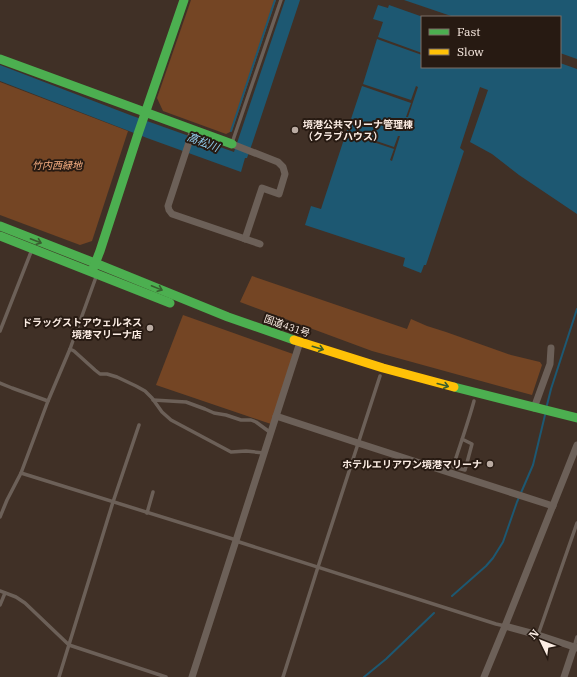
<svg xmlns="http://www.w3.org/2000/svg" width="577" height="677" font-family="'IBM Plex Serif','Noto Sans JP',serif">
<style>
.green{fill:#744524}
.water{fill:#1d5872}
.lines{fill:none;stroke-linecap:round;stroke-linejoin:round}
.stream{stroke:#1d5872;stroke-width:2}
.lane{stroke:#6c6058;stroke-width:3.5}
.street{stroke:#6c6058;stroke-width:7}
.fast{stroke:#4caf50;stroke-width:9}
.slow{stroke:#ffc107;stroke-width:9}
.oneway{stroke:#385d2e}
.poi-dot{fill:#baaba2;stroke:#271a12;stroke-width:1.5}
.labels{text-anchor:middle;dominant-baseline:central;stroke-width:4;stroke-linejoin:round;paint-order:stroke}
.poi-label{font-size:10px;font-weight:bold;fill:#fcede4;stroke:#271a12;text-anchor:end}
.park-label{font-size:10px;font-style:italic;fill:#f9b083;stroke:#271a12}
.street-label{font-size:10px;fill:#fcede4;stroke:#271a12}
.water-label{font-size:11px;font-style:italic;fill:#93d0f2;stroke:#271a12}
</style>
<rect width="100%" height="100%" fill="#403026"/>
<!-- green -->
<g class="green">
<path d="M191 0H276L232 131 226 134 163 111 157 98Z"/>
<path d="M0 82 128 131 92 241 80 245 0 215Z"/>
<path d="M252 276 407 329 411 319 427 326 446 332 511 355 540 362 542 365 532 395 372 351 240 302Z"/>
<path d="M183 315 293 354 271 424 156 385Z"/>
</g>
<!-- water -->
<g class="water">
<path d="M285 0H300L252 144 247 158H245L241 172 147 138 0 81V65L130 115 234 152Z"/>
<path d="M404 0H577V59L560 53V17H454Z"/>
<path d="M378 5 388 8 389 5 423 17H422V53L378 37 383 22 373 19Z"/>
<path d="M377 39 422 55 421 66 423 67H560V63L577 69V214L519 175 492 154 470 142 488 90 480 87 460 148 464 151 426 265H424L421 273 403 266 405 258 305 225 311 206 321 209 346 133 394 149 390 160 392 161 400 136H398L394 147 347 131 362 86 411 103 406 117H408L418 87 416 86 411 100 363 84Z"/>
</g>
<g class="lines">
<!-- stream -->
<g class="stream">
<path d="M231 131 275 0"/>
<path d="M547 405 551 389 577 309"/>
<path d="M452 596 486 566 493 558 503 542 517 502 533 465 545 415"/>
<path d="M364 677 386 659 434 613"/>
</g>
<!-- lane -->
<g class="lane">
<path d="M232 143 281 0"/>
<path d="M0 331 31 252"/>
<path d="M70 349 74 351 95 370 100 374H107L117 377 136 386 145 391 152 398 162 412 171 420 231 452 246 451 264 453"/>
<path d="M0 383 12 388 48 401"/>
<path d="M153 400 186 402 205 409 214 413 226 415 241 420H251L256 422 271 433"/>
<path d="M462 439 472 444 465 470 453 467C460 445 468 423 474 401"/>
<path d="M21 473 236 540"/>
<path d="M147 513 153 492"/>
<path d="M0 517 7 500 21 473 48 401 70 349 96 277"/>
<path d="M236 541 496 624 505 626"/>
<path d="M0 591 16 597 25 603 69 645 166 677"/>
<path d="M0 605 5 593"/>
<path d="M538 635 577 523"/>
<path d="M574 647 577 637"/>
<path d="M59 677 113 502 139 425"/>
<path d="M283 677 318 567 380 376"/>
</g>
<!-- street -->
<g class="street">
<path d="M193 130 168 206 169 210 172 214 260 244"/>
<path d="M232 144 278 162 283 167 285 174 279 194 262 188 245 239"/>
<path d="M534 408 550 364 551 348"/>
<path d="M276 416 358 443 553 506"/>
<path d="M505 626 538 635 577 648"/>
<path d="M192 677 300 342"/>
<path d="M484 677 505 626 577 445"/>
<path d="M564 677 574 647"/>
</g>
<!-- fast -->
<g class="fast">
<path d="M0 59 232 144"/>
<path d="M0 226 100 265 228 317 294 340"/>
<path d="M0 236 170 303"/>
<path d="M93 269 100 251 138 134 184 0"/>
<path d="M454 387 577 418"/>
</g>
<!-- slow -->
<path class="slow" d="M294 340 383 368 454 387"/>
</g>
<!-- one-way arrows -->
<defs><path id="oneway-shaft" d="M-6 0H5M1.5-3L5.5 0L1.5 3" fill="none" stroke-width="1.6" stroke-linecap="round" stroke-linejoin="round"/></defs>
<g class="oneway">
<use href="#oneway-shaft" transform="translate(36 241) rotate(21)"/>
<use href="#oneway-shaft" transform="translate(157 288) rotate(22)"/>
<use href="#oneway-shaft" transform="translate(318 348) rotate(17)"/>
<use href="#oneway-shaft" transform="translate(443 385) rotate(15)"/>
</g>
<!-- markers -->
<g class="poi-dot">
<circle cx="295" cy="130" r="4"/>
<circle cx="150" cy="328" r="4"/>
<circle cx="490" cy="464" r="4"/>
</g>
<g class="labels">
<!-- poi labels -->
<g class="poi-label">
<text x="303" y="124" text-anchor="start">境港公共マリーナ管理棟<tspan x="303" dy="12">（クラブハウス）</tspan></text>
<text x="142" y="322">ドラッグストアウェルネス<tspan x="142" dy="12">境港マリーナ店</tspan></text>
<text x="482" y="464">ホテルエリアワン境港マリーナ</text>
</g>
<!-- park labels -->
<g class="park-label">
<text x="57" y="165">竹内西緑地</text>
</g>
<!-- street labels -->
<g class="street-label">
<text transform="translate(287 326) rotate(19)">国道431号</text>
</g>
<!-- water labels -->
<g class="water-label">
<text transform="translate(203 142) rotate(21)">高松川</text>
</g>
</g>
<!-- legend -->
<rect x="421" y="16" width="140" height="52" fill="#271a12" stroke="#7c6e66"/>
<rect x="429" y="29" width="20" height="6" fill="#4caf50" stroke="#7c6e66"/>
<text x="457" y="36" font-size="12" fill="#fcede4">Fast</text>
<rect x="429" y="49" width="20" height="6" fill="#ffc107" stroke="#7c6e66"/>
<text x="457" y="56" font-size="12" fill="#fcede4">Slow</text>
<!-- north arrow -->
<g transform="translate(541 641) rotate(313)" stroke="#271a12" stroke-width="3" paint-order="stroke">
<path d="M0-3L7 15L0 10L-7 15Z" fill="#fcede4"/>
<text y="-6" font-size="11" font-weight="bold" text-anchor="middle" fill="#fcede4">N</text>
</g>
</svg>
